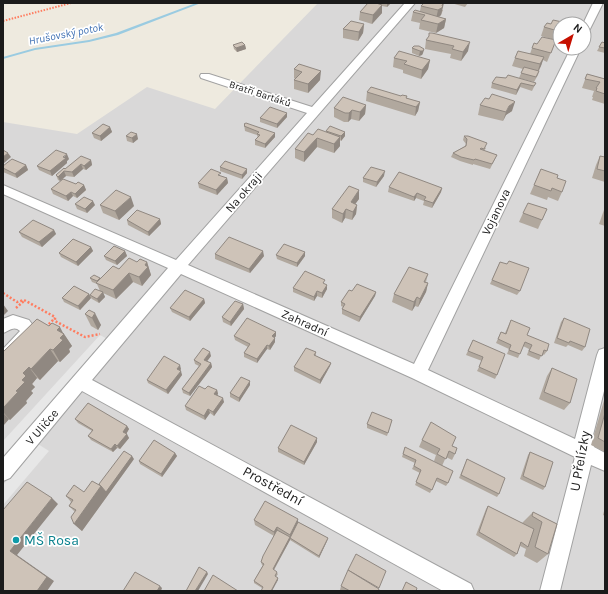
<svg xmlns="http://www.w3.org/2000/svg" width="608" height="594" font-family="Karla,sans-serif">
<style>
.residential{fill:#d9d8d8;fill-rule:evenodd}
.parking{fill:#e7e7e7}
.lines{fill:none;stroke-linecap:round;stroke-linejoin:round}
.stream{fill:#9acbe1;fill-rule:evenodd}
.minor-casing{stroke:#a2a2a2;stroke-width:2}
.path-far1{stroke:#ff7c5f;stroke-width:2;stroke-dasharray:1.5 1.5;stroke-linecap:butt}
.path{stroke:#ff7c5f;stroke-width:2.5;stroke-dasharray:2 2;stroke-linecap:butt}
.minor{fill:#fff;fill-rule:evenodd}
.wall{fill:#b1a89e}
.shaded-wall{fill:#908881}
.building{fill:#cec3b8;stroke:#908881}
.culture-dot{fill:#0f9aa8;stroke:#fff;stroke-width:1.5}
.labels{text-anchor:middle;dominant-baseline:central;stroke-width:3.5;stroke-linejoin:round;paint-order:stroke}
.far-street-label{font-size:10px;fill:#1b1b1b;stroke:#fff}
.far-water-label{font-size:11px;font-style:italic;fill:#3f70b3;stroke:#fff}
.street-label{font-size:12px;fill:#1b1b1b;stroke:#fff}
.near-street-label{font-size:14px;fill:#1b1b1b;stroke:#fff}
.near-culture-label{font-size:14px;fill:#0d838f;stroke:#fff;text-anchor:start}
</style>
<rect width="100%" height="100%" fill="#eeeadf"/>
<!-- residential -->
<path class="residential" d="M318 3H605V591H3V122L77 134 147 87 215 109ZM560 24H584V48H560Z"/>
<!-- parking -->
<g class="parking">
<path d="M100 335 109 340 3 459V441Z"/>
<path d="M38 444 49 451 3 505V485Z"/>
</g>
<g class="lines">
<!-- stream -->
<path class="stream" d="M196 3H201L118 35 89 42 35 50 3 59V57L35 48 89 40 116 33Z"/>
<!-- minor casing -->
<g class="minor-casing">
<g id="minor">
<path d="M405 3H415L188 265 414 364 571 48H581L428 370 575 439 597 355 599 350 605 348V387L593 435 594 447 605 453V471L591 465 560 591H540L575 457 412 378 181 274 92 380 471 584 474 591H443L82 391 10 478 3 481V458L168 268 3 194V185L176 260 307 113 201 78 200 76 201 74H209L312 107Z"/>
<path d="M593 3H603L589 31 584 34V24H583Z"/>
<path d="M13 315 29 320 37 331C31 342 15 363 3 367V349L20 331C14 325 9 331 3 333V319Z"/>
</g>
</g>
<!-- path-far1 -->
<path class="path-far1" d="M3 21 71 3"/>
<!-- path -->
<g class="path">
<path d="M3 293 17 302 24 300 55 317V321L85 337 100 334"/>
<path d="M16 308 24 301"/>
<path d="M46 327 55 318"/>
</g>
<!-- minor -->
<use href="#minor" class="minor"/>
</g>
<!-- wall -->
<g class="wall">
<path d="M368 3H391L387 7 382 6V13L372 24 359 20 360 12Z"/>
<path d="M451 3H468L465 7Z"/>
<path d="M421 6 443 10 441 15 439 17 446 19 444 28 436 33 419 29 420 23 411 21 413 12 420 11Z"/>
<path d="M364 24 363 33 358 41 343 38V29Z"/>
<path d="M551 24H560V39L556 38 555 40 541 36 544 27Z"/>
<path d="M429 33 468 51 461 61 450 58 451 54 425 49 426 40 429 37Z"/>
<path d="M556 40 547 62 543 60 539 71 538 75 534 82 519 78 523 69 512 66 515 58 530 54 532 48 537 44Z"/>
<path d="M602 42 605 43V53L597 51Z"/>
<path d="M233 45H245L246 49 237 52 234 49Z"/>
<path d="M412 48 424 49 423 53 422 55 419 56 412 53Z"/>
<path d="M394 58 430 60 428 69 421 79 403 73V70L393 67Z"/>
<path d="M299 64 320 80 308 93 294 89V80L295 79 294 78V69Z"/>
<path d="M587 74 605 79V104L592 100 593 97H592L594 91 582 88Z"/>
<path d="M492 83H536L532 91 520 87 516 95 491 88Z"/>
<path d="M367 92 401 96H407L406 98 420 102 418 111 415 116 366 101Z"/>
<path d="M366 105 365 114 359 121 351 119 348 122H344L334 117V108Z"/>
<path d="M480 105 512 111 506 115 503 121 478 115Z"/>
<path d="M287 117 277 128 260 122V118Z"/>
<path d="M244 124 275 137 265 148 255 145V140L258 138 257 135 245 131Z"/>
<path d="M110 127 112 132 101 141 94 138 92 133Z"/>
<path d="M326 131 345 132V136L341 141 340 140V146L334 153 317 147 304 162 295 158V149L313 135 326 132Z"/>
<path d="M126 136 138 139 133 143 127 141Z"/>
<path d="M464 136 486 148 484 151 497 155 490 169 473 164V165L460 161 451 157 453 153 465 146 466 144 463 140Z"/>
<path d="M600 156 605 157V182L592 178 596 165Z"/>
<path d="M69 159 67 161V163L52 176 39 170 37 166Z"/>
<path d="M91 160 92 165 86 170 83 169 74 177 66 176 60 181 58 180 56 175 65 169Z"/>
<path d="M26 165 28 170 17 178 3 172V166Z"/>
<path d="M220 167 247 173 242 179 220 171Z"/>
<path d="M541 169 557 178 562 192 558 201 548 197 547 200 530 194Z"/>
<path d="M221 176 227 178 228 183 217 195 199 188 198 183Z"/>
<path d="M384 176 376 187 363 182V178Z"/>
<path d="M76 184 84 185 86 190 77 198 73 196 68 201 53 194 51 189Z"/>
<path d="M389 187 442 188 441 192 432 208 423 205 424 201 416 198 414 201 388 192Z"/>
<path d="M359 199 355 204 357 205 356 214 352 220 345 218 342 223 332 218V209Z"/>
<path d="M75 204 95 205 87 213 77 209Z"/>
<path d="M100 205 134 206 119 220 103 213Z"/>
<path d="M605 207V226L599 224Z"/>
<path d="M547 209 538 229 519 222 523 213Z"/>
<path d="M160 219 161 224 149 236 128 225 127 220Z"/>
<path d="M54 230 56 234 42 247 22 237 19 232Z"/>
<path d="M91 247 93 251 78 266 61 257 59 253Z"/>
<path d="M125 251 127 256 117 265 106 260 104 256Z"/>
<path d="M305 252V256L297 267 277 259 276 255Z"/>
<path d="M215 254 264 256 250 273 215 259Z"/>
<path d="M137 262H147L151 275 142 286 133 282 116 299 103 293 105 297 99 303 92 299 91 298 80 310 64 302 62 298 89 294 90 295 100 291 97 284 92 282 90 278H100L119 269Z"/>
<path d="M500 262 520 291 517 295 490 284Z"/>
<path d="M428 274 426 282 428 283 426 292 418 307 415 306 412 311 392 302 394 294Z"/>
<path d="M325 284 327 289 322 298 317 296 314 301 293 292V288Z"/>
<path d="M352 291 376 292 375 296 359 322 342 314V309L343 307 341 306V302Z"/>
<path d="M204 299 205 303 190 321 172 312 170 308Z"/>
<path d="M243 304 244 309 231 326 223 322 222 317Z"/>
<path d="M89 310 101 325 98 330 91 326 85 314Z"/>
<path d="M564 318 585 347 582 351 568 345 566 347 554 343 561 322Z"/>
<path d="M511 320 527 335 547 351 544 355 542 354 539 360 527 355 529 349 523 346 518 358 507 354 509 349 496 343 501 332 505 333Z"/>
<path d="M276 332V336L275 337V342L270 350 267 349 257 363 244 357V353L248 347 235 340 234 336Z"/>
<path d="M63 333 64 334 72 346 69 349 70 352 60 362 58 361 40 380 37 378 32 384 35 387 31 391 33 393 26 401 27 403 10 420 9 419 3 426V352Z"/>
<path d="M473 340 497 375 495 379 477 371 482 361 466 355Z"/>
<path d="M316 352V356L331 363 330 366 320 384 294 371V367Z"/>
<path d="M211 356 207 361 211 363 212 367 190 396 183 393 182 389 199 366 195 364 194 360Z"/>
<path d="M552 368 570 403 564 410 539 399 547 376Z"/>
<path d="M181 369 180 371 182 375 168 394 148 383 147 380Z"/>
<path d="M250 385 239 402 230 397V393Z"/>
<path d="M205 389 217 390 218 394 217 395 224 402 214 416 210 413 205 420 186 410 185 406Z"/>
<path d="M605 397V452L591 445Z"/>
<path d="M75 419 127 426 129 429 126 434 129 438 120 449 117 448 113 452 91 440 88 436 92 431 78 423Z"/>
<path d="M392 420 387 436 367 428V424Z"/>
<path d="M422 440 452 446 455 454 452 460 446 457 442 466 434 461 436 455 419 447Z"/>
<path d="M317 442 304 465 278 452V448Z"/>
<path d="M405 447 448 483 446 486 436 481 430 493 415 485 420 473 412 469 415 463 402 457Z"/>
<path d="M530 452 545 487 543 490 520 479 528 455Z"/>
<path d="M175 453 177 456 162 477 140 464 139 461Z"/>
<path d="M134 459 82 531 74 524 75 512 69 506 71 502 66 496 84 492 99 484Z"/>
<path d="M467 459 499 494 497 497 459 478Z"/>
<path d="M488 506 522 523 533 512 557 524 548 554 537 563 524 556 526 549 520 546 517 554 514 557 476 535 486 509Z"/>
<path d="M605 507V516L603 515Z"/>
<path d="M298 519V522L328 538 327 541 319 558 290 540 274 570 278 574 276 577 278 578V580L262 588 254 583V581L263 565H262L261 562 274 536 255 525 254 520Z"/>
<path d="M341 586 378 591H342L340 590Z"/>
</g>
<!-- shaded-wall -->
<g class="shaded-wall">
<path d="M387 3H391L387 7Z"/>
<path d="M443 3H444L441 15 436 19 438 10Z"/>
<path d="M382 5V13L372 24 373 15Z"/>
<path d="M446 19 444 28 436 33 438 24Z"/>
<path d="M364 24 363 33 358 41 359 32Z"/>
<path d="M560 29 556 38 555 40 558 31Z"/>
<path d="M470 42 468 51 461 61 463 52Z"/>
<path d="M245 45 246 49 237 52 236 48Z"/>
<path d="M424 49 423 53 422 55 419 56 420 51Z"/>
<path d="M544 57 541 66 537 73 540 64Z"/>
<path d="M430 60 428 69 421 79 422 70Z"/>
<path d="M321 71 320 80 308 93V84Z"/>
<path d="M521 83 520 87 516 95 517 90Z"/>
<path d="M420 102 418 111 415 116 416 107Z"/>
<path d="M515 102 512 111 506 115 503 121 506 112 509 106Z"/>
<path d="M366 105 365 114 359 121 360 112Z"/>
<path d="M352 110 351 119 348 122 349 113Z"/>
<path d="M287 113V117L277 128V124Z"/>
<path d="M110 127 112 132 101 141 100 136Z"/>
<path d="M345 132V136L341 141V136Z"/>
<path d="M275 133V137L265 148V144Z"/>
<path d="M137 134 138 139 133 143 132 138Z"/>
<path d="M340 137V146L334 153V144Z"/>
<path d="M317 138V147L304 162V152Z"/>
<path d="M8 153 11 157 3 164V157Z"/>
<path d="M67 154 69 159 67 161V163L52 176 50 171Z"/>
<path d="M91 160 92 165 86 170 84 166Z"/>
<path d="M81 164 83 169 74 177 72 172Z"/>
<path d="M26 165 28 170 17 178 15 174Z"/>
<path d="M247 169V173L242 179V175Z"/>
<path d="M64 171 66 176 60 181 58 177Z"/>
<path d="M385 171 384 176 376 187 377 182Z"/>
<path d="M227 178 228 183 217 195 216 190Z"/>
<path d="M84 185 86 190 77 198 75 194Z"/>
<path d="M442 188 441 192 432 208 433 203Z"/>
<path d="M359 190V199L350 211 351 202Z"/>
<path d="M71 192 73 196 68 201 66 196Z"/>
<path d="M417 193 416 198 414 201V197Z"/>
<path d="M131 197 134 206 119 220 115 211Z"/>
<path d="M93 201 95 205 87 213 85 209Z"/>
<path d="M357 205 356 214 352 220 353 212Z"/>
<path d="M346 209 345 218 342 223 343 214Z"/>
<path d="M160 219 161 224 149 236 148 232Z"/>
<path d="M54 230 56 234 42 247 39 242Z"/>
<path d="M91 247 93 251 78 266 76 262Z"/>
<path d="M125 251 127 256 117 265 115 261Z"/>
<path d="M263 251 264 256 250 273 249 269Z"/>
<path d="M305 252V256L297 267V263Z"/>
<path d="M147 262 151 275 142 286 139 277 145 265Z"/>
<path d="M129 273 133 282 116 299 113 290Z"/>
<path d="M428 283 426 292 418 307 420 299Z"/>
<path d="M327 285V289L322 298V293Z"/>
<path d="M317 291V296L314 301V297Z"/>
<path d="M103 292 105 297 99 303 97 299Z"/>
<path d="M376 292 375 296 359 322 360 317Z"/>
<path d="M89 294 91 298 80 310 78 306Z"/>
<path d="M417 297 415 306 412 311 414 302Z"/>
<path d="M204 299 205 303 190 321 189 317Z"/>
<path d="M3 304 8 311 3 316Z"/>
<path d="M243 304 244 309 231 326 230 322Z"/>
<path d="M95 313 101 325 98 330 92 318Z"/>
<path d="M60 327 64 335V334L72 346 69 349 70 352 60 362 53 350 57 330Z"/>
<path d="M276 332V336L273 340 272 336Z"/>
<path d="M275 338V342L270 350 269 346Z"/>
<path d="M267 345V349L257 363V359Z"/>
<path d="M50 349 58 361 40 380 31 369Z"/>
<path d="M210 352 211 356 205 364 204 360Z"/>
<path d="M211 363 212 367 190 396 189 393Z"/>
<path d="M331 363 330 366 320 384V380Z"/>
<path d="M180 365 181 369 178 373 177 369Z"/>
<path d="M29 367 37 378 32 384 35 387 31 391 33 393 26 401 27 403 10 420 3 412V408L16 391 22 380 23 373Z"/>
<path d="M181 371 182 375 168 394 166 390Z"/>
<path d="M250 381V385L239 402V398Z"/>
<path d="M217 390 218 394 215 398 214 394Z"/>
<path d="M223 398 224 402 214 416 213 412Z"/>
<path d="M208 409 210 413 205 420 204 416Z"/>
<path d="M3 413 9 419 3 426Z"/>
<path d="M127 426 129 429 125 436 123 432Z"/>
<path d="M127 434 129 438 120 449 117 446Z"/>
<path d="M317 438V442L304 465V462Z"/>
<path d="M115 444 117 448 113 452 111 449Z"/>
<path d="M175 453 177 456 162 477 161 474Z"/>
<path d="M132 456 134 459 82 531 74 524 101 486Z"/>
<path d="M52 498 58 504 17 555 54 581 47 591H37L10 551Z"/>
<path d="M298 519V525L290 538V535Z"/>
<path d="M277 527 278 532 275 537 274 532Z"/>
<path d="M290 537V540L273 571V569Z"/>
<path d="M328 538 327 541 319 558V556Z"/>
<path d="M207 572 208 574 198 591H195Z"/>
<path d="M278 578V580L272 591H271Z"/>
<path d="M160 586 162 588 161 591H157Z"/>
</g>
<!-- building -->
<g class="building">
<path d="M368 3H376L382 5 373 15 360 12Z"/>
<path d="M424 3H443L442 6 443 7 438 10 421 6Z"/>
<path d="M415 10 446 19 438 24 421 20 425 15 413 12Z"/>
<path d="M553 20 567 23V24H560V29L558 31 544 27 547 23 551 24Z"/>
<path d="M351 21 364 24 359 32 343 29Z"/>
<path d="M429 33H432L470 42 463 52 452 49 454 46 426 40 429 36Z"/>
<path d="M542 37 556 40 551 53 532 48 534 43 537 44Z"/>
<path d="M242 42 245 45 236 48 233 45Z"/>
<path d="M602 42 605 43V48L599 47Z"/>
<path d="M414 46H419L424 49 423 51H420L412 48Z"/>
<path d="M399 51 430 60 422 70 404 64 407 61 394 58Z"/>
<path d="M518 51 544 57 540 64 515 58Z"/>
<path d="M299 64 321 71 308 84 294 80 302 72 294 69Z"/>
<path d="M524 67 539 71 536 77 521 73Z"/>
<path d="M587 74 605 79V94L596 91 597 88H596L600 82 585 79Z"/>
<path d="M508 75 536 83 534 86 521 83 517 90 492 83 496 77 506 78Z"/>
<path d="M371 87 401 96 402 95 407 96 406 98 420 102 416 107 367 92Z"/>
<path d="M492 94 514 101 515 102 509 106 506 112 480 105 485 98 489 99Z"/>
<path d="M343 97 366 105 360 112 352 110 349 113H345L334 108Z"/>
<path d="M270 107 287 113 277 124 260 118Z"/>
<path d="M246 123 275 133 265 144 255 140 260 135 257 134 259 132 244 126 245 125 244 124Z"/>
<path d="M103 124 110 127 100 136 92 133Z"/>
<path d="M330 126 345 132 341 136 326 131Z"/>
<path d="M318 129 340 137 334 144 317 138 304 152 295 149 308 133 313 135Z"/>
<path d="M131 132 137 134 132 138 126 136Z"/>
<path d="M464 136H468L487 143 484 149 481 148 480 149 497 155 492 164 475 159 474 160 461 157 453 153 466 146 467 139Z"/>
<path d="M3 150 8 153 3 157Z"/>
<path d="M56 150 67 154 63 157 66 158 50 171 37 166Z"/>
<path d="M81 156 91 160 84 166 81 164 72 172 64 171 58 177 56 175 64 168 65 169Z"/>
<path d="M600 156 605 157V171L597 169Z"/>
<path d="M12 159 26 165 15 174 3 168V166Z"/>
<path d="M225 161 247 169 242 175 220 167Z"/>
<path d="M371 167 385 171 377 182 363 178Z"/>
<path d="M211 169 221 173 218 175 227 178 216 190 198 183Z"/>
<path d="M541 169 558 175 557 178 566 181 562 192 552 188 551 191 534 185Z"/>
<path d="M399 172 442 188 433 203 424 200 426 197 417 193 414 197 389 187Z"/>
<path d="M63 179 76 184 78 182 84 185 75 194 71 192 66 196 51 189Z"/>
<path d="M349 186 359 190 351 202 357 205 353 212 346 209 343 214 332 209Z"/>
<path d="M116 190 131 197 115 211 100 205Z"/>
<path d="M84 197 93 201 85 209 75 204Z"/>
<path d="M528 203 547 209 542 220 523 213Z"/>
<path d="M137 210 160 219 148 232 127 220Z"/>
<path d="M33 220 54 230 39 242 19 232Z"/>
<path d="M229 237 263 251 249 269 215 254Z"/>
<path d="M73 239 91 247 76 262 59 253Z"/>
<path d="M284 244 305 252 297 263 276 255Z"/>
<path d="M114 246 125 251 115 261 104 256Z"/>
<path d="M129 258 137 262 140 259 147 262 145 265 148 267 139 277 129 273 113 290 96 283 113 266 119 269Z"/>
<path d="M509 261 529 268 520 291 492 280 500 262 507 264Z"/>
<path d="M409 267 428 274 424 282 428 283 420 299 417 297 414 302 394 294Z"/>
<path d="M305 271 325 280 323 283 327 285 322 293 317 291 314 297 293 288Z"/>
<path d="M94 275 100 278 97 281 90 278Z"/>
<path d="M357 284 376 292 360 317 342 309 345 304 341 302 349 290 352 291Z"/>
<path d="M74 286 89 294 78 306 62 298Z"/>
<path d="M95 289 103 292 97 299 90 295Z"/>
<path d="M185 290 204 299 189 317 170 308Z"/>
<path d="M235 301 243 304 230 322 222 317Z"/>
<path d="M89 310 95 313 92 318 85 314Z"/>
<path d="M247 318 276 332 272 336 275 338 269 346 267 345 257 359 244 353 250 344 234 336Z"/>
<path d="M564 318 590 329 585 347 570 341 569 343 557 338Z"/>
<path d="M37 319 49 326 52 323 60 327 57 330 64 334 60 338 63 340 53 350 50 349 31 369 29 367 23 373 26 376 22 380 25 382 16 391 18 392 3 408V352Z"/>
<path d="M511 320 530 328 527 335 549 344 547 351 544 350 542 356 529 351 532 345 525 342 520 354 509 350 511 345 498 339 501 332 506 334Z"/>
<path d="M473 340 505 354 497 375 479 367 483 357 468 351Z"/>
<path d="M203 348 210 352 204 360 211 363 189 393 182 389 201 364 194 360Z"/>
<path d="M306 348 316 352 314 355 331 363 320 380 294 367Z"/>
<path d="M164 356 180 365 177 369 181 371 166 390 147 380Z"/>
<path d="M552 368 577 379 570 403 544 392Z"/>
<path d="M241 377 250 381 239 398 230 393Z"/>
<path d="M199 386 205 389 208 386 217 390 214 394 223 398 213 412 208 409 204 416 185 406Z"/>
<path d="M88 403 127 426 123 432 127 434 117 446 115 444 111 449 88 436 93 430 75 419Z"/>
<path d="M372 412 392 420 388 433 367 424Z"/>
<path d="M605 413V442L598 438Z"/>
<path d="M431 422 456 437 452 446 457 448 455 454 449 451 446 459 437 454 440 449 422 440Z"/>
<path d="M291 425 317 438 304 462 278 448Z"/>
<path d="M154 440 175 453 161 474 139 461Z"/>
<path d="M405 447 453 471 448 483 437 478 432 490 416 482 421 470 414 466 416 460 403 454Z"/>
<path d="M124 451 132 456 106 492 101 486 99 484Z"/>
<path d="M530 452 553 462 545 487 523 476Z"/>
<path d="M467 459 505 478 499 494 461 475Z"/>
<path d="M92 481 101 486 74 524 71 517 76 510 69 506 73 500 66 496 74 485 84 492Z"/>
<path d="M27 482 52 498 10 551 47 577 37 591H3V510Z"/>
<path d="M265 501 298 519 290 535 277 527 274 532 254 520Z"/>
<path d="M488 506 534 529 528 547 521 542 517 554 479 532Z"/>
<path d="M533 512 557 524 548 554 535 547 542 522 532 516Z"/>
<path d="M298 522 328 538 319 556 290 538Z"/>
<path d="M277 530 290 537 273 569 277 572 275 576 278 578 271 591H261L263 587 254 581 264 564 261 562 263 556Z"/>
<path d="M356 554 386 571 379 588 348 570Z"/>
<path d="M199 567 207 572 195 591H186Z"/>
<path d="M348 570 379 589 378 591H350L341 586Z"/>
<path d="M135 572 160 586 157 591H123Z"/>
<path d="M213 575 238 591H204Z"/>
<path d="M406 582 417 588 416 591H402Z"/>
</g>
<!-- markers -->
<circle class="culture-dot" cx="16" cy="540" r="4"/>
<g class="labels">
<!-- far-street labels -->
<g class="far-street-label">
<text transform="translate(260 94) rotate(18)">Bratří Bartáků</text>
</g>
<!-- far-water labels -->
<g class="far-water-label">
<text transform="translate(66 34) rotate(-11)">Hrušovský potok</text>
</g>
<!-- street labels -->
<g class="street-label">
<text transform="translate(244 192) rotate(-49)">Na okraji</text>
<text transform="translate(496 212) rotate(-64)">Vojanova</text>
<text transform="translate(305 323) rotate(24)">Zahradní</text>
<text transform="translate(42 427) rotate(-49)">V Uličce</text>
</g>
<!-- near-street labels -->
<g class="near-street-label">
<text transform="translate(580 461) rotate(-80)">U Přelízky</text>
<text transform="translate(273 486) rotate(29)">Prostřední</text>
</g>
<!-- near-culture labels -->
<g class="near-culture-label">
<text x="24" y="540">MŠ Rosa</text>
</g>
</g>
<!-- border -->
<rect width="608" height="594" fill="none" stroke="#1b1b1b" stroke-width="8"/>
<!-- north arrow -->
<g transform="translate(572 36) rotate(38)"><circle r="19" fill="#ffffff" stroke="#a4a4a4"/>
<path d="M0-3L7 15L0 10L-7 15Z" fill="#c61000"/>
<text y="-6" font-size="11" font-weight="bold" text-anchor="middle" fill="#1b1b1b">N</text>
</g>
</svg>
